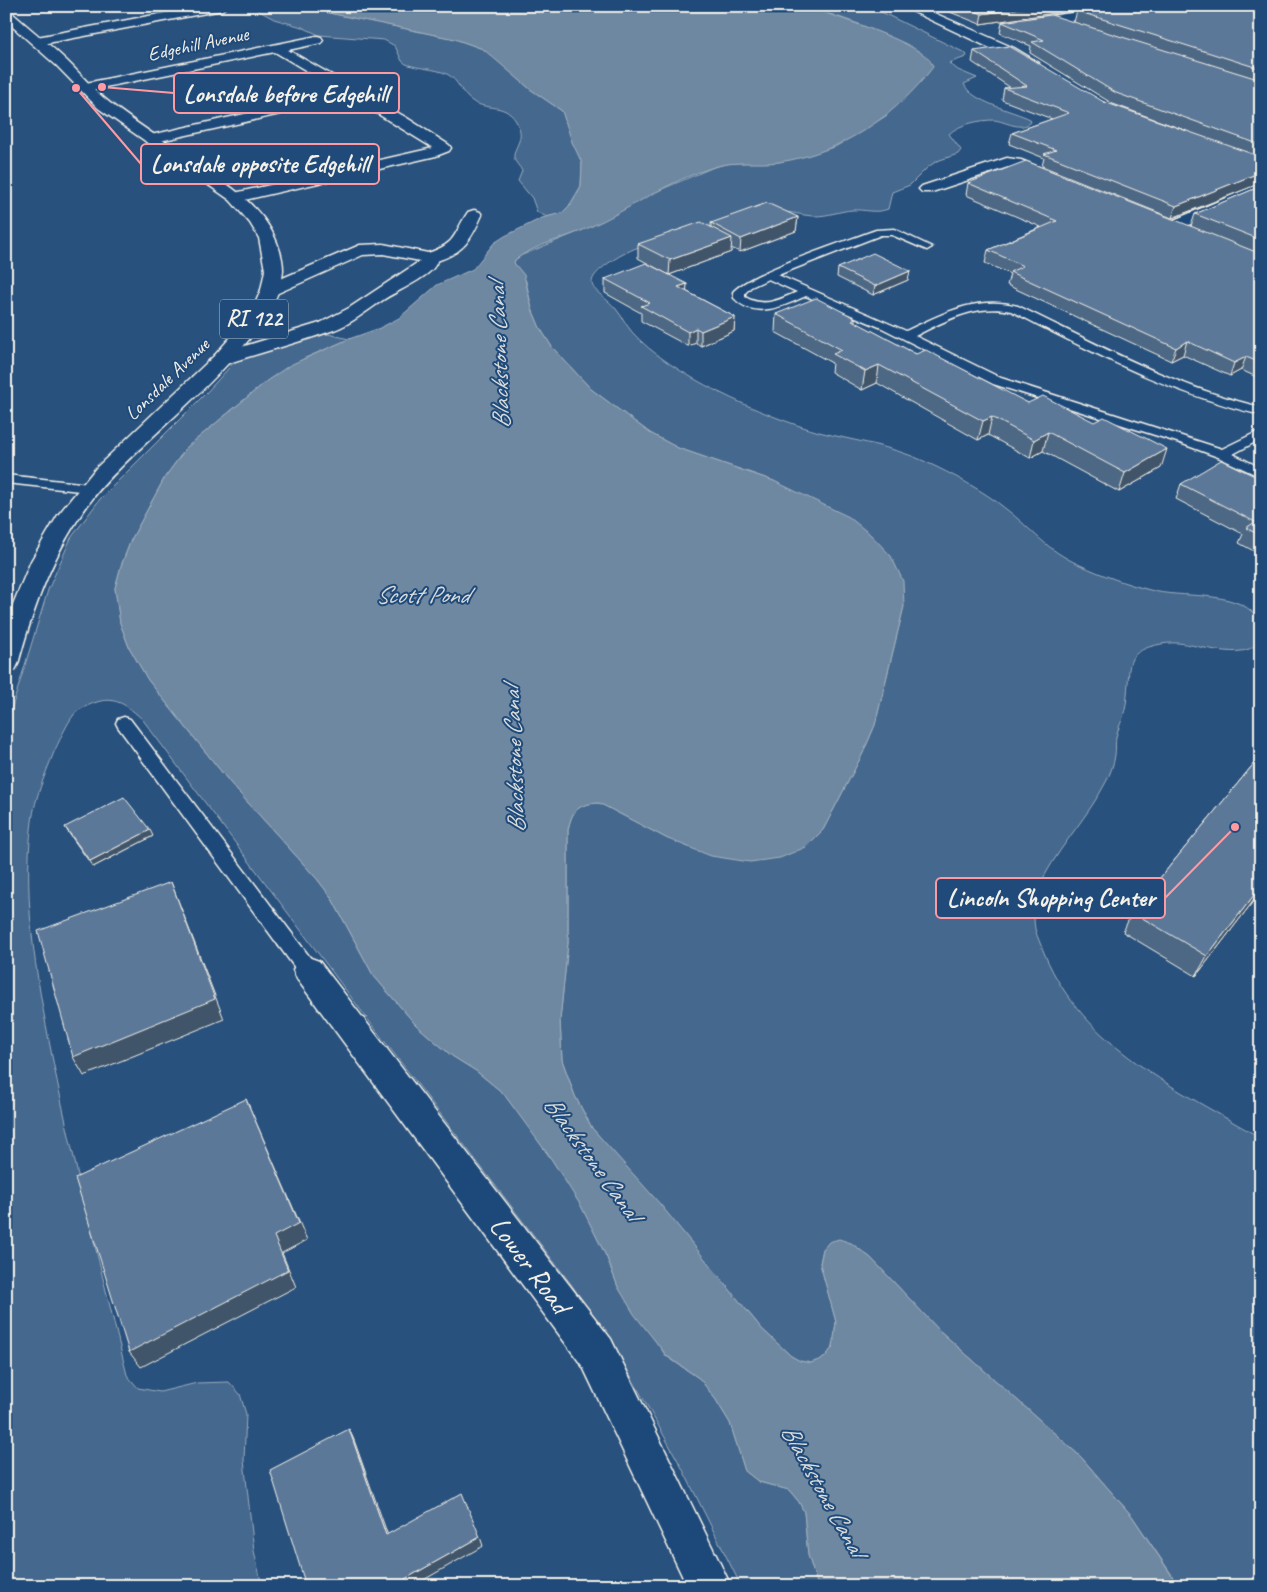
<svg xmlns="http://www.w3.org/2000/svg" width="1267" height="1592" font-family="Caveat,sans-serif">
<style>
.green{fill:#45688e;stroke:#9cacbb}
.water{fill:#6e88a2;stroke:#a4b2be}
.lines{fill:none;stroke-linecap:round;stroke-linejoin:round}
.service-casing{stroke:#f4f1e8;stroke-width:3}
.minor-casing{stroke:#f4f1e8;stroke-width:3}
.primary-casing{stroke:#f4f1e8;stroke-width:3}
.service{fill:#1f4a7a;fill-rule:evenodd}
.minor{fill:#1f4a7a;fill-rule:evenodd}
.primary{fill:#1f4a7a;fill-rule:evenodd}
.wall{fill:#4e6784;stroke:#f4f1e8}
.shaded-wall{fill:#40546b;stroke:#f4f1e8}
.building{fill:#5b7899;stroke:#f4f1e8}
.labels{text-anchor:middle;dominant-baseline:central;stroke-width:4;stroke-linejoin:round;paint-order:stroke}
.far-street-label{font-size:20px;fill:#f4f1e8;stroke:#1f4a7a}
.shield{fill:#1f4a7a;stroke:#b4bfc7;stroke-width:1}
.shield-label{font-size:22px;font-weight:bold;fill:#f4f1e8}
.water-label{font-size:25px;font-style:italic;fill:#d9dcda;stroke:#1f4a7a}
.near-street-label{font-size:29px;fill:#f4f1e8;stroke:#1f4a7a}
.leader{fill:none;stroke:#ff9aa2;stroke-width:2}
.callout-dot{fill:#ff9aa2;stroke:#1f4a7a;stroke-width:2}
.callout{fill:#1f4a7a;stroke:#ff9aa2;stroke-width:2}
.callout-label{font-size:25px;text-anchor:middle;font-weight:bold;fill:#f4f1e8}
</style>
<rect width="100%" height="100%" fill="#28517e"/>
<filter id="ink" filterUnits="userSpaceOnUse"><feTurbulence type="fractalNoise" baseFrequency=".02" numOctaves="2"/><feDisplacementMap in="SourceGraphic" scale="10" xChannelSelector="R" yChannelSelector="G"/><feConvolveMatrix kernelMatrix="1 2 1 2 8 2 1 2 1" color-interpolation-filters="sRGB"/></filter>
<g filter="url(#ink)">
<!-- green -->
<g class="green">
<path d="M250 6H295L383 24 455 39 483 49 493 56 530 89 562 111 582 163 581 186 567 209 562 213 547 217 537 212 532 198 518 181 522 171C520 166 515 163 514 158 513 147 525 140 518 125 507 101 488 112 472 101 461 94 459 80 447 74 434 68 419 69 406 64L402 61 395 46 384 40 319 35 302 27 274 19Z"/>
<path d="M807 6H869L965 53 967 55 966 57 949 63 958 70 977 78 964 84C971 102 1014 111 1030 119L1031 122C1021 132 1005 121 994 120 980 120 959 124 949 134L961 150 958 154 937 161 928 167 910 185 892 192 888 209C875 214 865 209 852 210 840 211 828 216 815 216 803 216 791 211 778 212 751 215 723 223 697 230 666 238 636 244 610 262 575 287 599 289 616 309 622 316 626 325 632 332 670 375 763 416 819 432 855 441 892 446 926 462 952 474 984 491 1006 509 1033 530 1046 550 1080 565 1102 575 1126 584 1150 590 1180 599 1235 589 1256 616 1260 622 1262 626 1261 633 1257 667 1197 644 1178 643 1166 642 1142 646 1134 656 1128 663 1129 674 1128 683 1127 692 1127 702 1125 710 1123 719 1118 728 1116 737 1115 743 1116 749 1115 755 1114 764 1110 774 1106 782 1089 815 1063 842 1045 875 1036 890 1032 911 1035 929 1037 937 1042 947 1045 955 1083 1046 1180 1091 1261 1138V1586H1175L1172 1575 1132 1516 1081 1457 939 1330 871 1258 851 1243 823 1249 820 1263 836 1322 833 1347 824 1358 811 1363 800 1361 791 1356 762 1329 693 1245 592 1128 575 1096 562 1060 560 1020 568 943V830C572 810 578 804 599 803L668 839 806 847 823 830 863 753 875 725 904 606 774 481 678 448 650 433 591 389 552 347 540 328 532 309 526 281 514 263 515 260 520 256 590 227 646 196 714 167 731 163 779 162 835 147 886 116 926 76 912 47 859 24Z"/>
<path d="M328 334 349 339 305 358 268 380 187 447 165 477 131 540 121 566 115 588 120 623 129 647 148 680 232 785 317 879 331 897 373 975 416 1025 452 1056 476 1071 503 1093 526 1123 552 1160 581 1205 607 1258 618 1287 666 1356 700 1379 716 1400 730 1423 745 1471 759 1482 789 1490 799 1502 804 1512 808 1555 818 1586H741L682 1468 625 1366 571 1284 369 1021 143 720C120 698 108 694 79 710 70 715 59 742 54 752 45 775 35 797 32 821 21 904 39 990 55 1071 76 1173 102 1274 127 1375L138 1388 160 1392 197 1383 229 1382 240 1394 246 1414 244 1460 254 1551 262 1586H9L6 1548V727L48 590 71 538 100 499 206 393 248 347 267 340Z"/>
</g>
<!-- water -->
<path class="water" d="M295 6H807C829 16 929 43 933 67 896 116 841 153 779 162 757 165 735 160 714 167 669 180 631 209 588 228 566 238 533 245 515 260L514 263 524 275 532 309 540 328 552 347 591 389 650 433 678 448 774 481 849 517 871 535 891 556 903 581 904 606 875 725 863 753 823 830 806 847 780 858 750 862 711 856 668 839 599 803C578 804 572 810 568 830V943L560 1020 562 1060 575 1096 592 1128 660 1204 762 1329 791 1356 800 1361 811 1363 824 1358 833 1347 836 1322 820 1264 823 1249 829 1242 839 1239 851 1243 871 1258 939 1330 1081 1457 1132 1516 1172 1576 1175 1586H818L808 1555 804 1512 799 1502 789 1490 759 1482 745 1471 730 1423 716 1400 700 1379 667 1356 634 1314 618 1287 607 1258 581 1206 552 1160 503 1093 476 1071 452 1056 416 1025 373 975 331 897 317 879 232 785 148 680 129 647 120 623 115 588 121 566 131 540 165 477 187 447 268 380 290 365 349 339 380 328 399 318 437 285 473 269 494 243 505 236 542 218 562 213 572 203 581 186 582 163 572 142 562 111 530 89 483 49 455 39Z"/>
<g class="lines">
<!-- service casing -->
<g class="service-casing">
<g id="service">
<path d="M894 229 932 247 927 250 892 235H881L778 275 906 331C942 314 976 295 1018 306 1097 344 1174 387 1261 407V415C1168 393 1095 353 1011 311 975 304 947 320 915 336L1001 378 1222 449 1261 430V439L1233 454 1261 468V477L1218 457 1180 443 993 384 882 328 806 296C784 306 754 320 734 298L733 292C750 272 847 241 876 230ZM768 279 797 292C779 300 764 308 745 297V293L751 287Z"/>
<path d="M6 475 89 484 96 488 89 492 6 483Z"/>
<path d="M124 717 130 719 315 964 318 970 315 976 308 978 301 976 118 727 116 723 118 719Z"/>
</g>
</g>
<!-- minor casing -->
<g class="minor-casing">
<g id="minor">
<path d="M202 6H228L222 10 37 45 31 41 37 37Z"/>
<path d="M901 6H918L1014 48 1039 63 1038 66H1028Z"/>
<path d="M1117 6H1148L1142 10 1025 28 1019 24 1025 20Z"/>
<path d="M317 36 321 37 323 40 321 43 288 50 407 118 449 145 451 148 449 151 436 156 236 202 230 200 228 197 230 194 433 148 352 98 151 143 146 142 144 139 146 136 151 135 342 92 275 52 86 91 79 87 86 83Z"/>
<path d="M1007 158 1021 160 1058 175 1061 178 1058 181 1053 183 1008 167 932 192H922L919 189 922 186Z"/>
<path d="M1261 183V194L1179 229H1167L1165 226 1167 223Z"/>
<path d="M474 210 480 212 482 215C471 240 464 252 437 261 434 276 396 291 383 300 366 311 350 325 331 331 297 343 262 352 229 363L222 365 215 363 213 359 215 355 320 323 349 308 420 261 383 254 363 255 276 294 270 295 264 294 261 290 264 286 360 245 383 244 428 253C458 243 453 234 468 212Z"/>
<path d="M308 957 319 961 611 1339 731 1586H687L583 1367 297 979 293 970 297 961Z"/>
</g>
</g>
<!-- primary casing -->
<g class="primary-casing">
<path id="primary" d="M6 10 10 11C29 28 48 43 66 60 81 74 94 91 110 103 139 126 172 146 203 167 225 183 246 196 263 218 273 231 283 252 283 270 280 341 137 440 93 498 55 547 34 605 18 664L15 670 6 672V621L31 561 58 515 96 468 215 355 237 330 255 304 261 290 265 270 259 238 250 223 230 200 98 108 57 66 6 21Z"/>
</g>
<!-- service -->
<use href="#service" class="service"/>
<!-- minor -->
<use href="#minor" class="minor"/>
<!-- primary -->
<use href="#primary" class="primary"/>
</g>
<!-- wall -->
<g class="wall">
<path d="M935 6H1102L980 24Z"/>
<path d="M1261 6V183L1172 218 1042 166 1044 158 1009 144 1012 133 1052 119 1002 100 1004 88H1011L972 62 974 51 1104 102 1187 131 1113 104 1030 53 1031 46 1000 33 1002 22H1074L1077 11Z"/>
<path d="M968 183 1191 226 1195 214 1261 186V379L1241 370 1230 376 1183 355 1171 361 1007 285 1010 274 985 263 988 250 1041 227 966 195Z"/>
<path d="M798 217 796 231 740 252 731 248V252L669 275 638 258V244L711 227V223Z"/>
<path d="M838 268 910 271 908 280 873 295 837 277Z"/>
<path d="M605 279 687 284 686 291 735 317 734 331 701 346 696 343 688 346 641 321V313L605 293Z"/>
<path d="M776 314 855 318V322L916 354 1028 403 1161 468 1119 492 1043 451 1030 458 988 435 978 440 877 383 862 390 831 372 832 363 775 332Z"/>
<path d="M1261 479V555L1239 543 1243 534 1176 499 1181 484Z"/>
<path d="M1261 755V891L1196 976 1123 932 1132 912Z"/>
<path d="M65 827 153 836 93 867 68 832Z"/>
</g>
<!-- shaded-wall -->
<g class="shaded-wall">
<path d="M1035 6H1102L980 24 982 14Z"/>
<path d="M1260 7 1257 17 1253 13Z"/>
<path d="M1261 172V183L1172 218 1176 206Z"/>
<path d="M798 217 796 231 740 252 741 239Z"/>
<path d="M732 238 731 252 669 275 670 260Z"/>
<path d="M910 271 908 280 873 295 875 286Z"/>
<path d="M687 284 686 298 678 287Z"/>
<path d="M735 317 734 331 701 346V331Z"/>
<path d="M696 328V343L688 346V332Z"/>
<path d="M1187 341 1183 355 1171 361 1176 348Z"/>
<path d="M1246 357 1241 370 1230 376 1234 363Z"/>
<path d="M879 365 877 383 862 390 865 371Z"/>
<path d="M992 417 988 435 978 440 983 421Z"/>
<path d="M1048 432 1043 451 1030 458 1034 440Z"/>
<path d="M1167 449 1161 468 1119 492 1125 473Z"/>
<path d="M150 830 153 836 93 867 90 861Z"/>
<path d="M171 882 224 1019 84 1076 73 1057Z"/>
<path d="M1261 886V891L1196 976 1207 956Z"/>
<path d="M246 1099 307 1240 282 1253 296 1287 141 1367 129 1352 274 1236Z"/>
<path d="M349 1429 354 1440 391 1544 386 1535Z"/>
<path d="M480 1537 483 1546 413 1586H408L405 1579Z"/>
</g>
<!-- building -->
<g class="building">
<path d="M963 6H1035L982 14Z"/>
<path d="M1113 6H1261V7L1253 13 1261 17V69L1077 11Z"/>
<path d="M1051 15 1261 80V145L1116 93 1032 42 1044 40 1002 22Z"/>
<path d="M1009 46 1104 102 1261 157V172L1176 206 1044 154 1056 150 1012 133 1069 113 1004 88 1027 86 974 51Z"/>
<path d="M1026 161 1261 254V363L1246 357 1234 363 1187 341 1176 348 1010 272 1023 266 988 250 1057 221 968 183Z"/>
<path d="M1261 186V240L1195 214Z"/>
<path d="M767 203 798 217 741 239 711 223Z"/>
<path d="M701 222 732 238 670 260 638 244Z"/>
<path d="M873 253 910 271 875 286 838 268Z"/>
<path d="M646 263 687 284 678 287 735 317 701 331 696 328 688 332 641 306 650 303 605 279Z"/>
<path d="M816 298 855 318 852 320 916 354 926 350 1028 403 1043 396 1094 422 1104 417 1167 449 1125 473 1048 432 1034 440 992 417 983 421 879 365 865 371 833 354 842 350 776 314Z"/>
<path d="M1221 460 1261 479V536L1246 528 1255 522 1181 484Z"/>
<path d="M1261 755V886L1207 956 1132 912Z"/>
<path d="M124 797 150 830 90 861 65 827Z"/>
<path d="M171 882 215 999 73 1057 38 931Z"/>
<path d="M246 1099 299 1223 274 1236 288 1270 129 1352 75 1178Z"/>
<path d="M349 1429 386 1535 462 1493 480 1537 405 1579 408 1586H306L270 1470Z"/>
</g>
</g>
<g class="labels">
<!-- far-street labels -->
<g class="far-street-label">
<text transform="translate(198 44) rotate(-12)">Edgehill Avenue</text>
<text transform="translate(167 379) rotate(-44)">Lonsdale Avenue</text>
</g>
<!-- shield labels -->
<rect class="shield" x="220" y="299.5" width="68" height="39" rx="4"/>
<g class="shield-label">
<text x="254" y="319">RI 122</text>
</g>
<!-- water labels -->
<g class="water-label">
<text transform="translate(499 356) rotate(-92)">Blackstone Canal</text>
<text x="422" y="595">Scott Pond</text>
<text transform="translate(514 760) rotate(-92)">Blackstone Canal</text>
<text transform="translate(592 1158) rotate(54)">Blackstone Canal</text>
<text transform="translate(823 1490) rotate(61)">Blackstone Canal</text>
</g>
<!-- near-street labels -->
<g class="near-street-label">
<text transform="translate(530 1265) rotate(53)">Lower Road</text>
</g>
</g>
<!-- callouts -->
<path class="leader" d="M102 87L174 93M76 88L141 164M1235 827L1165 898"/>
<g class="callout-dot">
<circle cx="102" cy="87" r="5"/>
<circle cx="76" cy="88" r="5"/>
<circle cx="1235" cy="827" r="5"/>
</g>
<g class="callout">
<rect x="174" y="73" width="225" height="40" rx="5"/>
<rect x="141" y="144" width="238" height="40" rx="5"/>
<rect x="936" y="878" width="229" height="40" rx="5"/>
</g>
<g class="callout-label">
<text x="286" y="102">Lonsdale before Edgehill</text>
<text x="260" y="172">Lonsdale opposite Edgehill</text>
<text x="1051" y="906">Lincoln Shopping Center</text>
</g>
<!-- margin -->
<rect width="1267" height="1592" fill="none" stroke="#1f4a7a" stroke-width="25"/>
<rect x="12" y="12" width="1242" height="1567" fill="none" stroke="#f4f1e8" stroke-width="2" filter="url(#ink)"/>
</svg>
